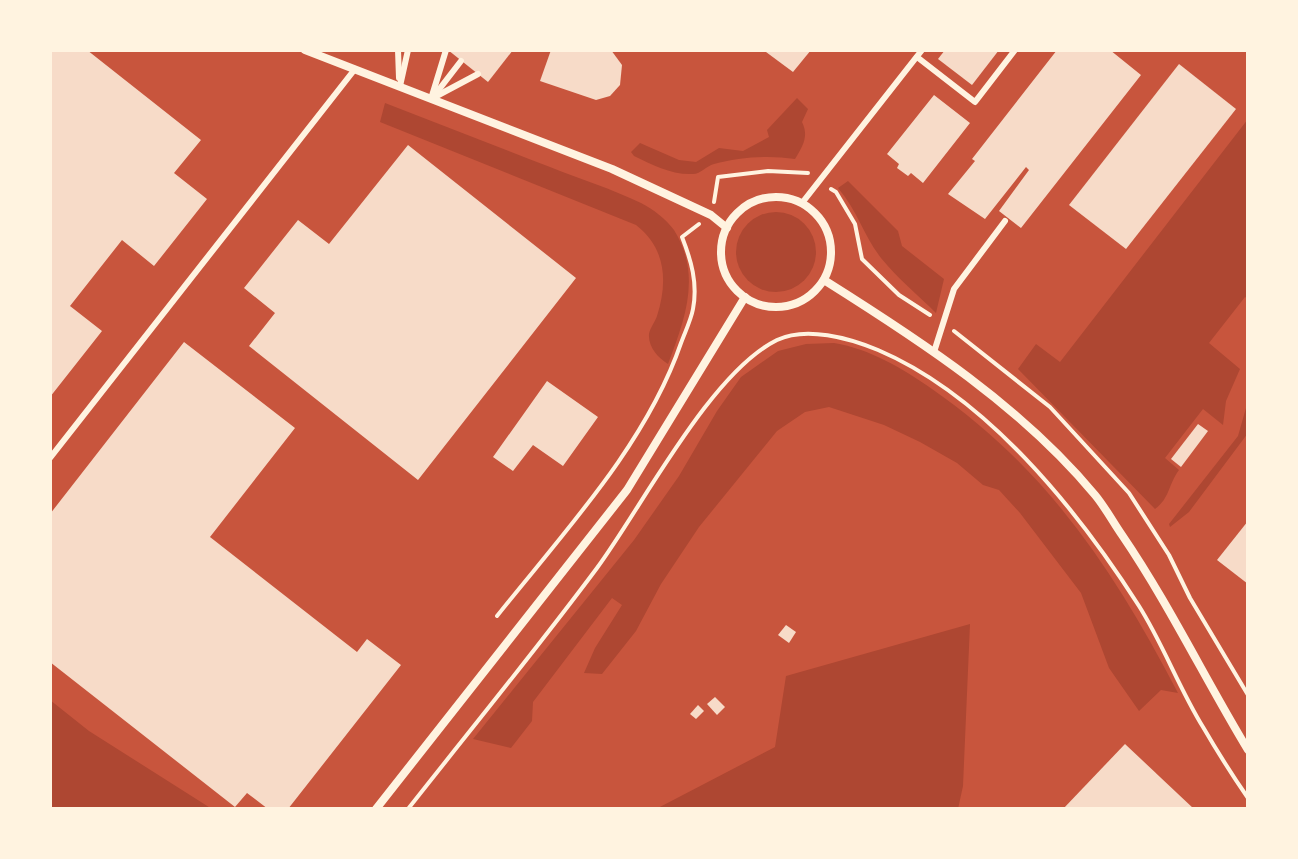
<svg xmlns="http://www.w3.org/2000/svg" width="1298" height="859" font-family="'Public Sans',sans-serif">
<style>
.green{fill:#ae4732}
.building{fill:#f7dbc8}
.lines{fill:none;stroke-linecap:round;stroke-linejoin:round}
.path{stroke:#fff3e0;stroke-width:4}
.service{stroke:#fff3e0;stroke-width:6}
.minor{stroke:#fff3e0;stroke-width:8}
</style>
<rect width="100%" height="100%" fill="#c8553d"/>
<!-- green -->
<g class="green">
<path d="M797 98 808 109 802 122C809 136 803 146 795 159 769 155 739 157 714 164 706 166 701 174 693 174 671 175 653 165 634 156L631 152 640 143 679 160 696 162 719 148 743 151 769 137 767 130Z"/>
<path d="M385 103C440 124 495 146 550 167 580 179 612 189 641 203 653 209 666 219 674 230 702 275 685 319 668 364 658 358 648 347 649 334 650 328 655 322 657 316 668 282 666 248 636 225L380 122Z"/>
<path d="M1248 119V299L1245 297 1209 343 1240 369 1226 401 1223 425 1203 409 1165 458 1179 470C1168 485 1170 498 1155 509L1018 369 1036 344 1060 362Z"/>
<path d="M848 181 898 231 902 246 944 279 936 313C918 295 897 278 881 258 863 235 858 211 838 188Z"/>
<circle cx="776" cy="252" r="40"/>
<path d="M834 343C870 349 902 368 932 389 1047 469 1114 570 1178 693L1161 690 1139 711 1109 668 1081 593 1020 513 999 490 983 485 957 463 920 442 884 425 829 407 805 412 777 431 699 527 661 584 636 631 602 674 584 673 595 648 622 605 612 598 533 702 532 721 511 748 473 739 634 540 679 476 717 411 741 377 778 351 806 344Z"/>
<path d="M1248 401V433L1189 512 1170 527 1169 524 1238 436Z"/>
<path d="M970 624 963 786 958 809H656L775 747 786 676Z"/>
<path d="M50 700 89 731 212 809H50Z"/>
</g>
<!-- building -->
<g class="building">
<path d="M50 50H87L201 140 174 173 207 199 154 266 122 240 70 306 102 331 50 397Z"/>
<path d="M448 50H513L488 82Z"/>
<path d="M551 50H611L622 65 620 85 610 96 596 100 540 81Z"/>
<path d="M767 50H811L793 72 766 52Z"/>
<path d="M945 50H999L972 85 938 59Z"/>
<path d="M1057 50H1110L1141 75 1021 228 999 211 1029 170 1026 167 985 219 948 194 975 161 972 159Z"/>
<path d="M1179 64 1236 109 1126 249 1069 205Z"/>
<path d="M934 95 970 123 923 183 911 173 908 176 897 168 899 164 887 154Z"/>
<path d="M408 145 576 278 418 480 249 346 275 313 244 288 298 220 329 244Z"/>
<path d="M184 342 295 428 210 537 357 652 367 639 401 665 288 809H268L247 793 235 807 50 662V514Z"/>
<path d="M547 381 598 417 563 466 533 445 513 471 493 457Z"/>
<path d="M1198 424 1208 431 1181 467 1171 459Z"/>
<path d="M1248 521V584L1217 560Z"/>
<path d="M786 625 796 632 789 643 778 635Z"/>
<path d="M715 697 725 707 717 715 707 704Z"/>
<path d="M698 705 704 711 696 719 690 714Z"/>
<path d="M1125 744 1194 809H1063Z"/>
</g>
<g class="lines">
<!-- path -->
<g class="path">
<path d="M831 189 836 192 855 224 862 259 899 295 930 315"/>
<path d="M714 202 718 177 768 171 808 173"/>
<path d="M954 331 1050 407 1129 493 1169 555 1190 598 1248 695"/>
<path d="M497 616C563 533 646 445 681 343 685 332 691 320 693 309 698 283 691 260 682 237L699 224"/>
<path d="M408 809C471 729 536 650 597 568 642 507 710 373 777 340 806 326 849 338 878 350 986 396 1077 509 1139 606 1163 644 1179 688 1203 727 1217 751 1232 775 1248 798"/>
</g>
<!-- service -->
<g class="service">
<path d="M398 50 399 78"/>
<path d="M917 57 975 102 1015 50"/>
<path d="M400 86 408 50"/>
<path d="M434 96 461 61"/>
<path d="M431 99 478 74"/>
<path d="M431 99 446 50"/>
<path d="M802 203 922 50"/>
<path d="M934 352 954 289 1005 221"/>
<path d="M50 458 355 69"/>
</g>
<!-- minor -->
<g class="minor">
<path d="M305 50 612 169 711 215 727 228"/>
<circle cx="776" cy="252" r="55"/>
<path d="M824 280C921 341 1021 406 1095 495 1105 507 1113 522 1122 535 1169 604 1205 679 1248 750"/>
<path d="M376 809 627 490 745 297"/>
</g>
</g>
<!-- border -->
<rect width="1298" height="859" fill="none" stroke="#fff3e0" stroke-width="104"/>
</svg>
